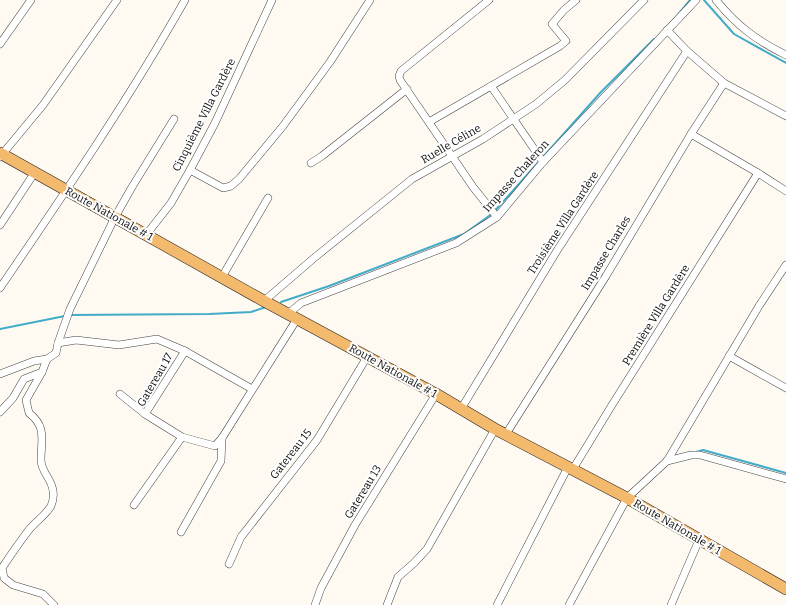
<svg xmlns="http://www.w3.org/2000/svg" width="786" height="605" font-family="Bitter,serif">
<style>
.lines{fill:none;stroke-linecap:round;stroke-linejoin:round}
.stream{stroke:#42acc8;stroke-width:2}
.minor-casing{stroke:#424242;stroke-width:8}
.primary-casing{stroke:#202020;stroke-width:12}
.minor{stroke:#fff;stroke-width:7}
.primary{stroke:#f3ba6e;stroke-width:11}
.labels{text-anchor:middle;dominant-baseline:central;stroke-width:4;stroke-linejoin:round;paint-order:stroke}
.street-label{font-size:11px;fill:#0f0f0f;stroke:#fff}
</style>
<rect width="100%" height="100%" fill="#fefaf2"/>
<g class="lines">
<!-- stream -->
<g class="stream">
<path d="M704 0 734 34 786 63"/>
<path d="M677 16 690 0"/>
<path d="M281 302 329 286 464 234 493 213 601 92 654 39"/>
<path d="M70 315 209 314 251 312 266 307"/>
<path d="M0 329 65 316"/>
<path d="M696 452 703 450 786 473"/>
</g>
<!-- minor casing -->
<g class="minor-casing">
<g id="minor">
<path d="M489 0 401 71 399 76 400 80 473 187 497 217"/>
<path d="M716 0C736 25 757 41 786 55"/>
<path d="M667 30 687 51 724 83 786 116"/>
<path d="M0 44 31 0"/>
<path d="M491 86 543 162"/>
<path d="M429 122 560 46 566 41 552 24 564 10 576 0"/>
<path d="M691 134 758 173 786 191"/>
<path d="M0 157 43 105 117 0"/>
<path d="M311 163 322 156 407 89"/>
<path d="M190 170 223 188 231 186 239 179 283 126 330 62 370 0"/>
<path d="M0 225 35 172"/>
<path d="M146 235 171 203 190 170 215 123 272 0"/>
<path d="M222 277 268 198"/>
<path d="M0 288C64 194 129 99 185 0"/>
<path d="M264 301 314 258 412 179 483 139 536 104 565 80 644 0"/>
<path d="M288 314 301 303 456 243 497 217 543 162 696 0"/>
<path d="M58 343 76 340 119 345 157 339 185 351 145 414 182 437 215 446 222 438 297 319"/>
<path d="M185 351 252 389"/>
<path d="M729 356 786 388"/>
<path d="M42 372 26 400 29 413C47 427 41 440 41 460 41 472 52 479 53 491 54 496 53 501 51 506 46 515 35 522 28 531 19 543 10 556 2 568L4 578 13 585 43 594 54 605"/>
<path d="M0 374 34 361 47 359 56 353 58 343 70 309 115 217 132 187 174 119"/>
<path d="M120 394 145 414"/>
<path d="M461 409 558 249 687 51"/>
<path d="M0 412 13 398 24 379 42 372 47 359"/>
<path d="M506 434 606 276 691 134 724 83"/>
<path d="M667 461 691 455H700L786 479"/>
<path d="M573 469 612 405 758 173"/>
<path d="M134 505 182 437"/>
<path d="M181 532 221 461 222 438"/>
<path d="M229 564 241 537 317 440 367 357"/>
<path d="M315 605 321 588 355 525 436 394"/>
<path d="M387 605 398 577 414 563 427 549 495 429"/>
<path d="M497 605 568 467"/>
<path d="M569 605 627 498 667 461 759 306 786 265"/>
<path d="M671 605 699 540"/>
</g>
</g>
<!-- primary casing -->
<g class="primary-casing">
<path id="primary" d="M0 153 264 301 436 394 495 429 627 498 786 589"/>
</g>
<!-- minor -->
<use href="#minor" class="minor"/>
<!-- primary -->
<use href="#primary" class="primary"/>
</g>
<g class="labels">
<!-- street labels -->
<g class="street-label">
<text transform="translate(204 115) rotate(-63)">Cinquième Villa Gardère</text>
<text transform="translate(451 144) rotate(-30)">Ruelle Céline</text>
<text transform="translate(516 176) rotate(-48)">Impasse Chaleron</text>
<text transform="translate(109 214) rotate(29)">Route Nationale # 1</text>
<text transform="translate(563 223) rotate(-57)">Troisième Villa Gardère</text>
<text transform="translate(606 253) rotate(-59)">Impasse Charles</text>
<text transform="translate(656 315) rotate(-58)">Première Villa Gardère</text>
<text transform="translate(393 371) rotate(29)">Route Nationale # 1</text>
<text transform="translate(155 380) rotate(-60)">Gatereau 17</text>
<text transform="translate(291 454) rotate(-52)">Gatereau 15</text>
<text transform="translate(363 492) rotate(-59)">Gatereau 13</text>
<text transform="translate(677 527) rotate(30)">Route Nationale # 1</text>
</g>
</g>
</svg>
